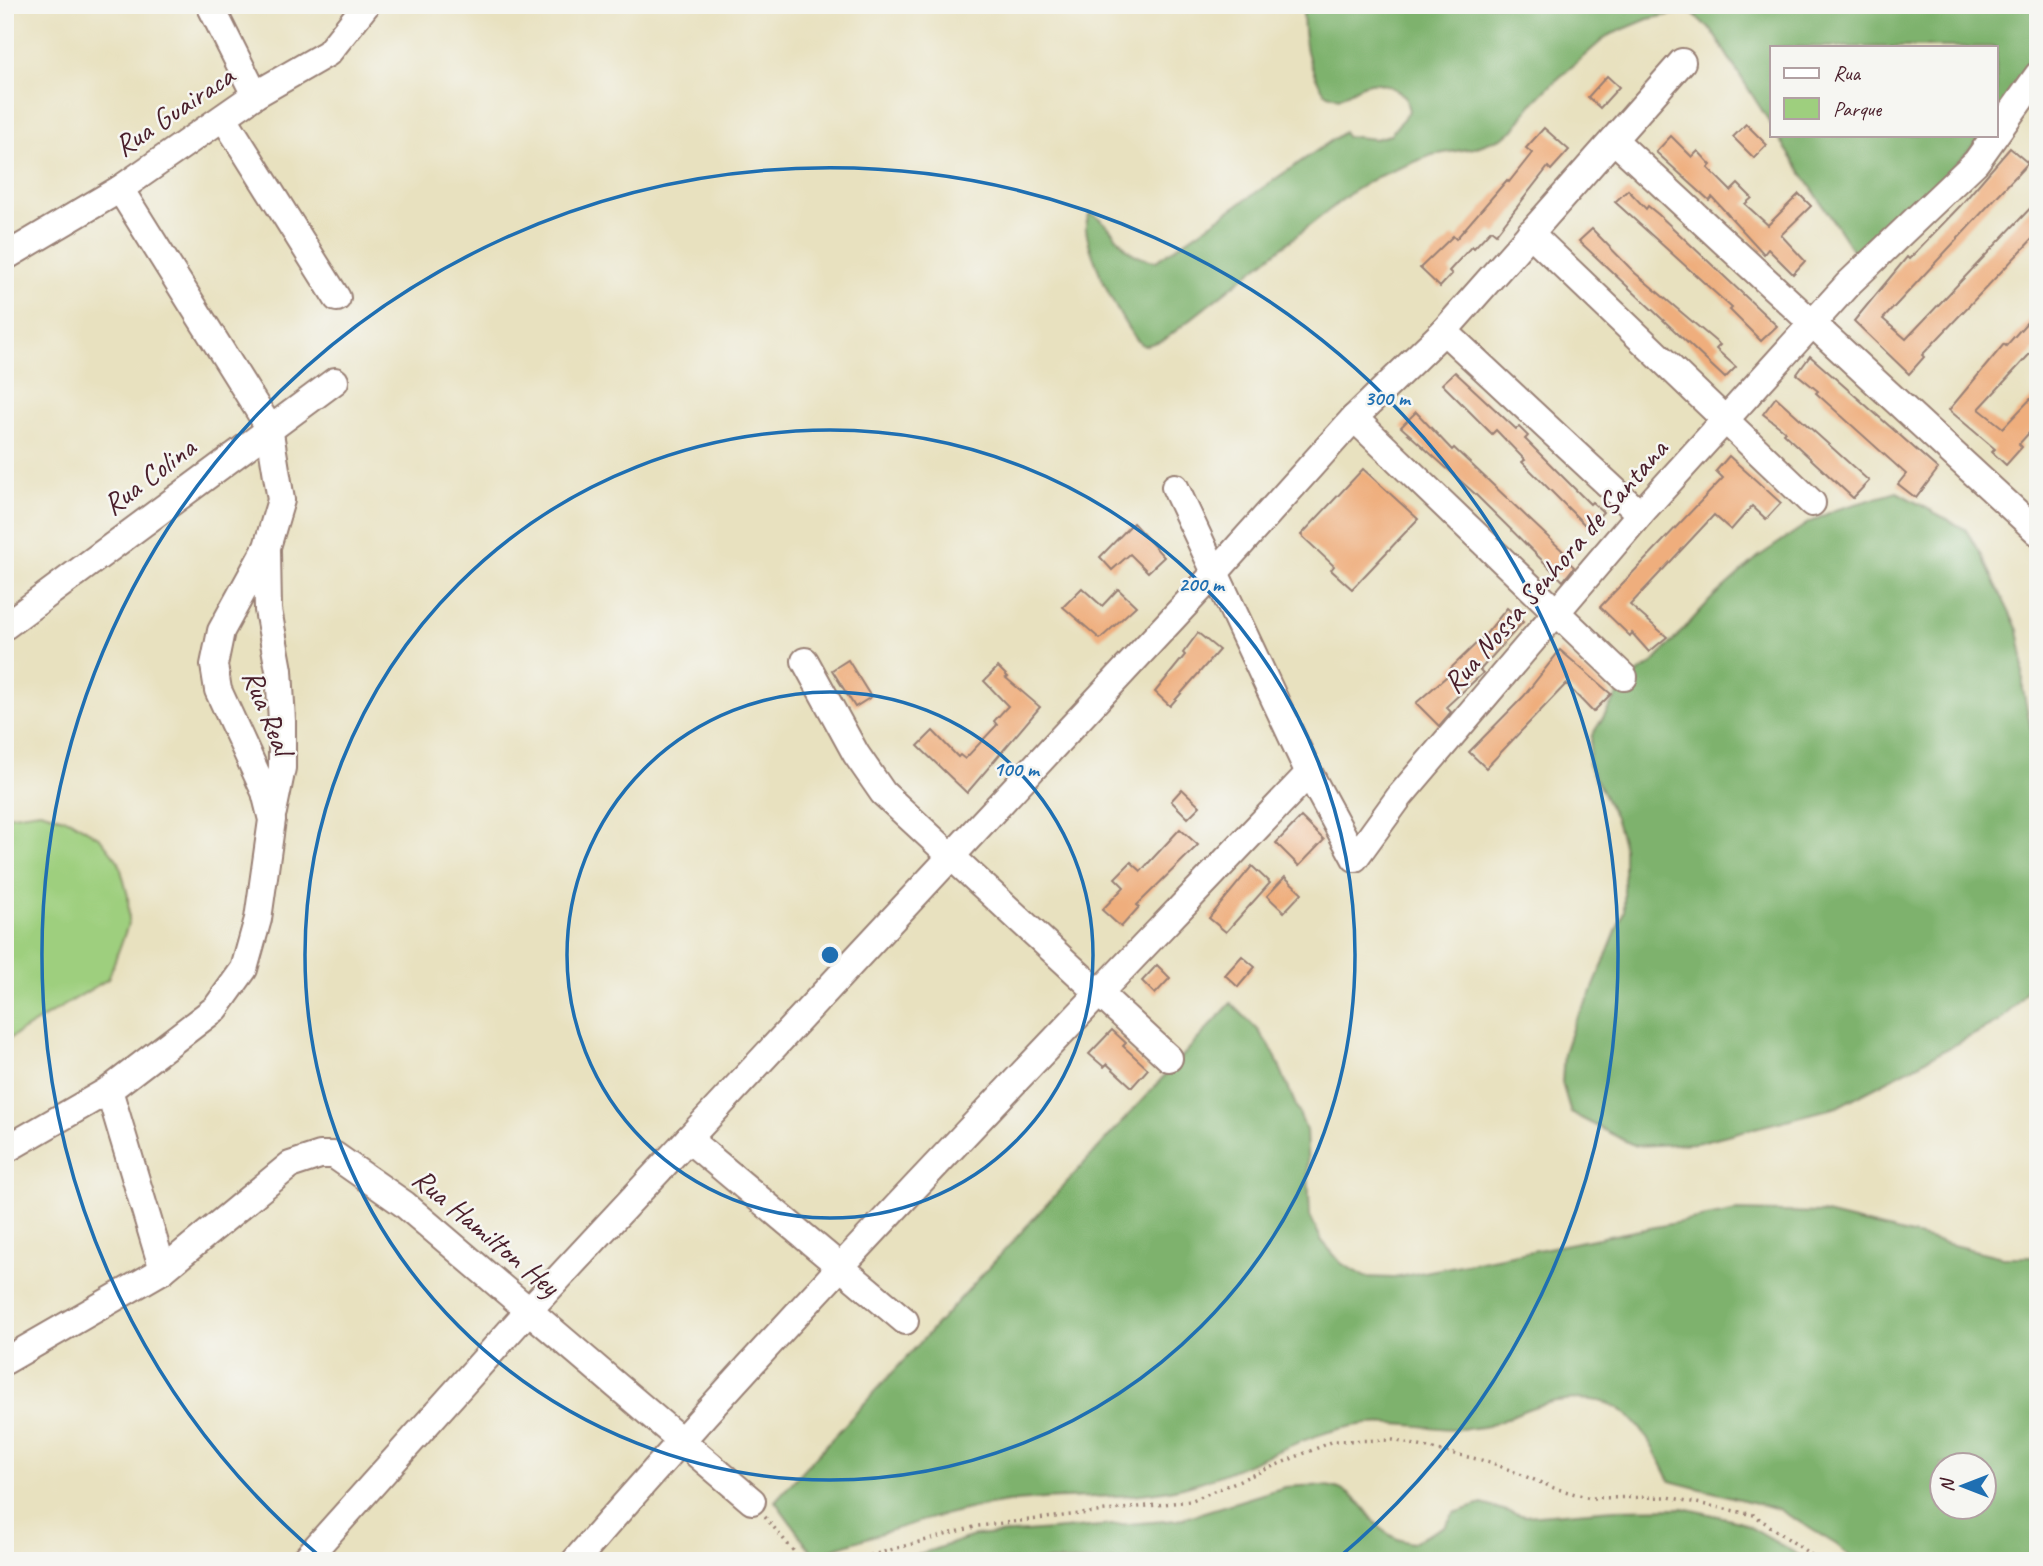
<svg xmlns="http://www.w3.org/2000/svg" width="2043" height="1566" font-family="Caveat,sans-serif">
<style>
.green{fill:#9ecf7e;stroke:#747754;stroke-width:2}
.forest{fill:#7eb26d;stroke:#64684c;stroke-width:2;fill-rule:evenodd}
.building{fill:#efae7d}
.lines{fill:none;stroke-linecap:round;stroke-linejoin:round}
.minor-casing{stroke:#998075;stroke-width:30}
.path{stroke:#998075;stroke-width:3.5;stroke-dasharray:2 5;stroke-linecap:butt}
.minor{stroke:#fff;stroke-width:26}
.ring{fill:none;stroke:#1f6fb2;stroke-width:3.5}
.labels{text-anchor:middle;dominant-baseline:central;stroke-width:5;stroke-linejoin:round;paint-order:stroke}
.street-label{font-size:30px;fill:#4a1f2b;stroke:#f6f6f2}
.centre{fill:#1f6fb2;stroke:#f6f6f2;stroke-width:3.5}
.ring-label{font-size:21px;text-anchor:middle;font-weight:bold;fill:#1f6fb2;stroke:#f6f6f2;stroke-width:5;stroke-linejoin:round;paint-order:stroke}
</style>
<rect width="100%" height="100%" fill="#f6f6f2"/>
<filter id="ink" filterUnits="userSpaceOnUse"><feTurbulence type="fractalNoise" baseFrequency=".0143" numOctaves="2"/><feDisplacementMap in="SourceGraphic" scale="14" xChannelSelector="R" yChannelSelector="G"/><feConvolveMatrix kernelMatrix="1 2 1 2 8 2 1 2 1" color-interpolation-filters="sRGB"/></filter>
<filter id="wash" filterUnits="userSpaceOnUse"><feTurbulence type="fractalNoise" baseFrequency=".00686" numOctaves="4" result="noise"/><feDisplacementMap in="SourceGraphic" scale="28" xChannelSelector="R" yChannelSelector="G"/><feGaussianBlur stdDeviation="1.57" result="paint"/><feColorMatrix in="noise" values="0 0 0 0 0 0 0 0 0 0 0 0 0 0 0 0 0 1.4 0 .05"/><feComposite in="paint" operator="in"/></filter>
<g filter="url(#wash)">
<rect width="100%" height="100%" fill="#e8e1bf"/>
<!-- green -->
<path class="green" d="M40 811 70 820 100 838 119 862 128 896 129 922 108 979 5 1041V816Z"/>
<!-- forest -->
<g class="forest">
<path d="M1303 5H2038V60L1996 117V47H1772V126L1711 30 1689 11 1648 19 1607 36 1552 84 1531 105 1514 130 1501 138 1474 148 1432 155 1377 177 1352 192 1164 340 1144 346C1124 333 1088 254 1086 229 1085 224 1088 218 1090 213 1119 226 1117 257 1156 261L1344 132 1346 136 1375 139 1390 135 1409 111 1405 96C1377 75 1367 81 1339 98L1325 93C1306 65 1303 38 1303 5Z"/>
<path d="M1777 135H1984L1875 249 1855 254Z"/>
<path d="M1897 492 1965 529 1980 552 2018 630 2023 657V689L2038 763V968C2029 991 2016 1006 1998 1022L1837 1107 1696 1143 1635 1146 1571 1113 1562 1083 1564 1053 1574 1023 1590 996 1624 911V848L1615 817 1588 764 1592 735 1626 681 1652 664 1713 597 1758 557 1808 523 1835 510Z"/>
<path d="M1231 1003 1258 1030 1274 1053 1306 1130 1310 1216 1322 1241 1341 1263 1365 1277 1394 1278 1737 1211 1822 1213 2002 1257H2038V1561H1856L1837 1545 1778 1509 1670 1481C1655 1451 1636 1407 1599 1401 1571 1396 1542 1402 1516 1414 1505 1419 1495 1425 1482 1427 1444 1434 1405 1420 1367 1424 1305 1431 1255 1466 1197 1483 1137 1502 1070 1494 1008 1502 942 1511 877 1535 814 1555L775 1501ZM1941 1464H1983V1506H1941Z"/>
<path d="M1300 1486C1315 1486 1331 1484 1344 1491 1374 1507 1370 1535 1412 1543L1445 1526 1454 1513 1482 1504 1525 1516 1614 1509 1684 1508 1739 1521 1809 1561H915L917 1555 974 1536 1178 1520 1285 1487Z"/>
</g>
<g id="blocks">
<!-- building -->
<g class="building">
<path d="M1607 76 1619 87 1600 108 1588 97Z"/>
<path d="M1746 124 1767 145 1754 158 1733 137Z"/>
<path d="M1544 128 1569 150 1551 170 1548 167 1496 234 1491 230 1474 248 1472 246 1449 271 1452 274 1440 287 1420 268 1453 236 1456 239 1507 180 1509 182 1532 153 1526 148Z"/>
<path d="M1671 136 1692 157 1698 151 1711 165 1708 168 1731 191 1738 184 1752 198 1745 204 1768 225 1799 194 1811 206 1781 235 1805 261 1793 274 1768 249 1764 254 1712 197 1709 200 1656 152Z"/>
<path d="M2010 148 2028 163 1883 319 1906 339 2038 200V233L1922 355 1924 357 1909 374 1854 321 1907 257 1909 259 1961 205Z"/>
<path d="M1628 190 1646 209 1648 206 1659 215 1777 326 1761 341 1730 310 1732 308 1615 202Z"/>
<path d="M1592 229 1635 273 1720 345 1716 349 1736 367 1725 378 1579 241Z"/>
<path d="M2038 310V345L1979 409 2003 428 2038 391V423L2019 444 2022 447 2006 465 1992 452 1995 449 1949 410 2004 344 2006 346Z"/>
<path d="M1810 356 1938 469 1916 498 1898 484 1906 474 1816 393 1818 391 1797 374Z"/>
<path d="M1455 372 1516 429 1519 427 1528 436 1525 439 1590 504 1592 502 1603 512 1588 528 1522 462 1525 460 1496 430 1492 434 1442 384Z"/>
<path d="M1776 397 1869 481 1853 498 1783 433 1785 431 1763 414Z"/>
<path d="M1416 412 1452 450 1454 448 1565 553 1562 555 1574 567 1563 581 1474 493 1401 427Z"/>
<path d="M1729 456 1781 503 1766 519 1752 506 1731 530 1714 515 1630 605 1667 637 1649 652 1632 633 1630 636 1600 607 1723 478 1716 471Z"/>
<path d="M1363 469 1418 519 1352 589 1331 570 1334 566 1301 535Z"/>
<path d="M1133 523 1164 557 1148 572 1130 554 1112 570 1100 557Z"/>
<path d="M1082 588 1102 606 1118 589 1136 606 1100 639 1063 607Z"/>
<path d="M1507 608 1523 622 1480 670 1483 673 1446 707 1451 712 1439 726 1416 703 1454 670 1451 668 1486 634Z"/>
<path d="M1198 633 1219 650 1170 706 1155 692 1185 655 1183 653Z"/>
<path d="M1560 650 1611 694 1593 712 1566 684 1486 768 1469 752 1524 696Z"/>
<path d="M848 660 871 697 855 707 832 670Z"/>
<path d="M998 667 1008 677 1006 678 1040 707 967 793 918 746 933 731 958 757 960 755 965 759 997 725 994 721 1008 706 984 681Z"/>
<path d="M1182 789 1200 806 1188 818 1171 801Z"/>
<path d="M1301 817 1324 840 1299 866 1276 843Z"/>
<path d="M1180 829 1198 845 1137 905 1139 907 1121 927 1102 910 1124 887 1115 878 1131 862 1141 871Z"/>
<path d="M1252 866 1270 883 1226 932 1209 918Z"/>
<path d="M1285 877 1302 893 1284 912 1267 896Z"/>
<path d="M1242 956 1255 967 1238 987 1225 975Z"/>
<path d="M1157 965 1170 978 1155 994 1142 981Z"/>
<path d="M1112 1030 1126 1043 1123 1046 1148 1069 1132 1087 1107 1064 1104 1067 1089 1054Z"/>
</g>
</g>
</g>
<g filter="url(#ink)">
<use href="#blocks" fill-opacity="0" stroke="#998075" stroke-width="2"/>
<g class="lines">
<!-- minor casing -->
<g class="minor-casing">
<g id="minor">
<path d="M210 5 255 95"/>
<path d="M224 118 337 298"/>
<path d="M1614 140 2038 532"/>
<path d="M1530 233 1812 503"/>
<path d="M5 257 120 189 255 95 328 53 366 5"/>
<path d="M1444 331 1640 514"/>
<path d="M1354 418 1624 677"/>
<path d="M1175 487 1309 773 1355 858 1400 796 1640 514 1848 284 1976 162 2038 75"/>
<path d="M267 551 268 610 279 670 282 721V768L273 812"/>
<path d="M5 626 335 381"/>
<path d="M805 661 856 754 883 793 1169 1058"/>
<path d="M109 1090 163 1270"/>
<path d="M688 1139 905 1321"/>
<path d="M5 1150 109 1090 216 1008 244 969 258 919 272 820 265 792 218 690 214 665 221 631 267 547 281 500 269 427 120 189"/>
<path d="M5 1361 163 1270 290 1165 320 1155H334L404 1204 752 1501"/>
<path d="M304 1561 529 1310 1214 574 1354 418 1444 331 1682 62"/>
<path d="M575 1561C811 1290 1062 1033 1309 773"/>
</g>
</g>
<!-- path -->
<g class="path">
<path d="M765 1517 802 1561"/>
<path d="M850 1561 978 1526 1190 1501 1334 1441 1393 1440 1490 1462 1554 1488 1590 1498 1668 1497 1754 1515 1820 1561"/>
</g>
<!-- minor -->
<use href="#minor" class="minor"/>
</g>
</g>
<!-- distance rings -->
<g class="ring">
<circle cx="830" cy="955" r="263"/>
<circle cx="830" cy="955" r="525"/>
<path d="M323 1559A788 788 0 1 1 1337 1559"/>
</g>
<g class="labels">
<!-- street labels -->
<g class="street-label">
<text transform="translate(174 111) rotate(-34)">Rua Guairaca</text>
<text transform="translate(149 476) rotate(-37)">Rua Colina</text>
<text transform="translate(1555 566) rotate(-49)">Rua Nossa Senhora de Santana</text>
<text transform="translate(268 712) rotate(68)">Rua Real</text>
<text transform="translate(486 1232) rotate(40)">Rua Hamilton Hey</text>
</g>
</g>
<circle cx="830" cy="955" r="10" class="centre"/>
<g class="ring-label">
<text x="1387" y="405">300 m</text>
<text x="1201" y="591">200 m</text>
<text x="1016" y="776">100 m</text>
</g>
<!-- margin -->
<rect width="2043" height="1566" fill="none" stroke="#f6f6f2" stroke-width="28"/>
<!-- legend -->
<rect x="1770" y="46" width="228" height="91" fill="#f6f6f2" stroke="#b1a0a2" stroke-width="2"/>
<rect x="1784" y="68" width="35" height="10" fill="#ffffff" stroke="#b1a0a2" stroke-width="2"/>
<text x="1833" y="80" font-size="21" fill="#4a1f2b">Rua</text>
<rect x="1784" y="98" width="35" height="21" fill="#9ecf7e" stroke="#b1a0a2" stroke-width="2"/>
<text x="1833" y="116" font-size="21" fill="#4a1f2b">Parque</text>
<!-- north arrow -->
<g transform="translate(1963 1486) rotate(270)"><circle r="33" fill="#f6f6f2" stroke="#b1a0a2" stroke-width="2"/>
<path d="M0-5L12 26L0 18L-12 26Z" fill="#1f6fb2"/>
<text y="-10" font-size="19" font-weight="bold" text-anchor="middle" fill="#4a1f2b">N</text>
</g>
</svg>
